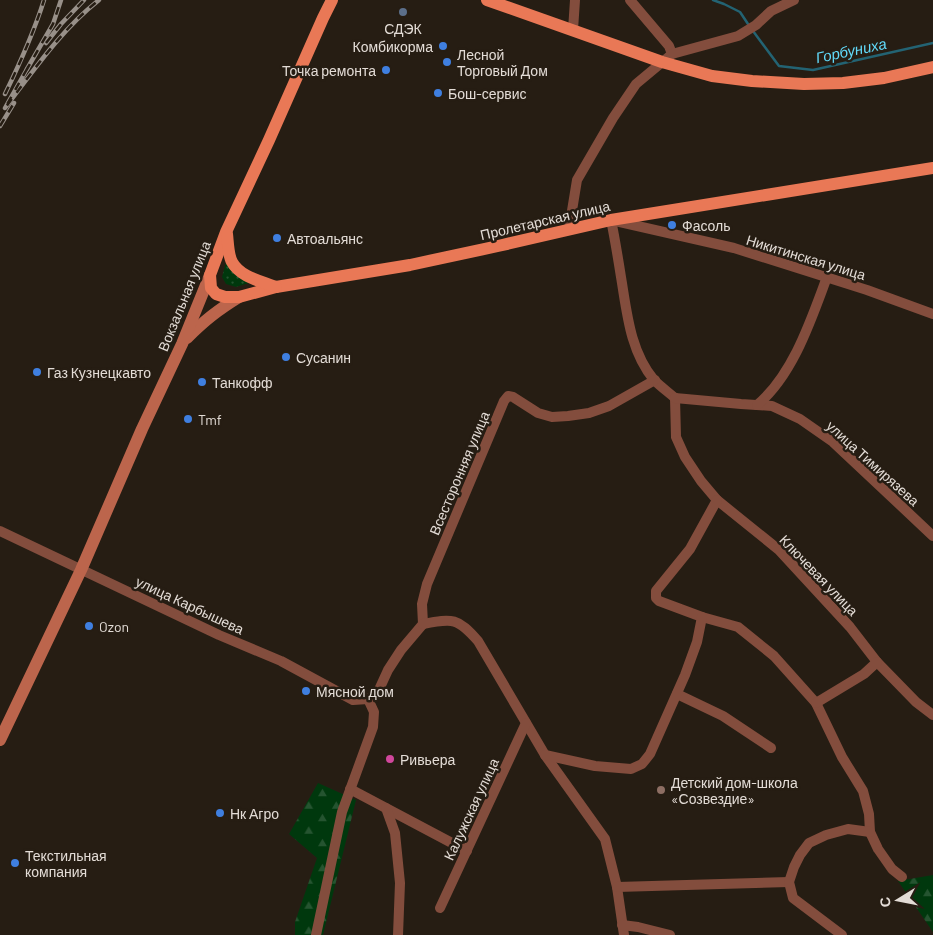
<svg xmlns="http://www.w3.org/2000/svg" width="933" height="935" font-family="Barlow,sans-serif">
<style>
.grass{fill:url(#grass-dots)}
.forest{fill:url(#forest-firs)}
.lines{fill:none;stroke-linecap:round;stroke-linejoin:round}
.stream{stroke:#236373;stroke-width:2.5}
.street{stroke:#834d3d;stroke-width:10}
.secondary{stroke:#bc654c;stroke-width:12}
.primary{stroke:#e97856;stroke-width:12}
.rail-casing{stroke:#989089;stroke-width:4.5}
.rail{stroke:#261d13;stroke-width:2.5;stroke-dasharray:8;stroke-linecap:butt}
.service-dot{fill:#5c6f8a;stroke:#261d13;stroke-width:2}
.shop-dot{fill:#3f7fe0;stroke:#261d13;stroke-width:2}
.hotel-dot{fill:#d1479c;stroke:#261d13;stroke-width:2}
.education-dot{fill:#8d6e63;stroke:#261d13;stroke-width:2}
.labels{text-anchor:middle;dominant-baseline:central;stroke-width:5;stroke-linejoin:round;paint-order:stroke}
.poi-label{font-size:14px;fill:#e3dcd6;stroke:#261d13;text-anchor:start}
.street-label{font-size:14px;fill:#e3dcd6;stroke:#261d13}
.water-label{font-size:15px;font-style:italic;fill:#61d9f9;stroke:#261d13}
</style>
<defs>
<pattern id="grass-dots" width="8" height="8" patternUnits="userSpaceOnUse" patternTransform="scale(1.25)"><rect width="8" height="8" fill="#00380d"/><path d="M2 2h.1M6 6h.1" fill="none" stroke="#255430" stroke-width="1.8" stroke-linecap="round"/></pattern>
<pattern id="forest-firs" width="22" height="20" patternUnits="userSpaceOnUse" patternTransform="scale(1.25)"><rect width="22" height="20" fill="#00380d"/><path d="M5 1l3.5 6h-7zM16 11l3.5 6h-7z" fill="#255430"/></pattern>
</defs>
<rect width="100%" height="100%" fill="#261d13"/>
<!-- grass -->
<path class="grass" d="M226 262 249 283 236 287 226 284 222 277Z"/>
<!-- forest -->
<g class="forest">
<path d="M318 783 356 800 323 935H295V922L317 858 289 834Z"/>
<path d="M933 875V932L898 881Z"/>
</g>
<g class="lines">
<!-- stream -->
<g class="stream">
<path d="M713 0 724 4 740 12 750 27"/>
<path d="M753 31 779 66 813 70 933 43"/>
</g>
<!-- street -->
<g class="street">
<path d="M630 0 669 46 672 54"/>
<path d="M573 30 575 0"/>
<path d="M569 229 577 180 613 118 636 84 672 54 738 36 756 25 771 11 794 0"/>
<path d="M675 398C668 392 660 386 654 380 630 351 627 313 621 277 618 258 615 239 611 220L734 248 867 290 933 314"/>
<path d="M675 398 676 437 685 457 701 481 717 500 779 550 850 627 877 662 916 702 933 715"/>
<path d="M675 398 741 404 772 406 800 419 833 442 933 536"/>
<path d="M757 405C793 375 811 320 827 277"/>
<path d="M717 500 690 549 656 591V598L659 601 702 617 738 627 774 656 816 703 842 757 863 791 869 814 870 832 878 849 892 869 902 877"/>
<path d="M0 531 219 635 281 661 353 700 368 699 377 694 388 670 401 650 423 624 422 604 427 584 504 401 508 396 513 397 538 413 552 417 568 416 589 413 609 406 655 380"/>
<path d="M423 624C453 618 458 618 478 641L545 755 605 839 617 887 624 935"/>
<path d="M677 694 723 716 771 748"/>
<path d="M816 703 864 674 877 662"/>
<path d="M545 755 595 766 631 769 642 764 650 754 685 675 697 642 702 617"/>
<path d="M350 789 467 851"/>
<path d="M386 808 395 833 400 883 398 935"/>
<path d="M617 887 789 882"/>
<path d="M440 908 526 723"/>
<path d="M622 925 638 927 670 935"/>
<path d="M316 935 342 812 373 727 374 712 368 699"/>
<path d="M842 935 793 898 789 882 794 867 800 855 809 843 826 835 848 829 870 832"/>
</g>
<!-- secondary -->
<g class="secondary">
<path d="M187 338C205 320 218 310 239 297"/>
<path d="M0 740 81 570 142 429 182 344 210 275"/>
</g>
<!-- primary -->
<g class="primary">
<path d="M332 0 323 18 269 140 226 232 210 275 211 288 216 294 225 297H239L276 287 410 265 498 246 611 220 933 168"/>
<path d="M487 0 662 62 712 76 752 81 804 84 843 83 884 78 933 67"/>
<path d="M227 234C228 242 228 255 232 262 240 277 261 281 276 287"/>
</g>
<!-- rail casing -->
<g class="rail-casing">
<g id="rail">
<path d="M46 43 61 24 84 0"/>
<path d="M28 67 27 69 53 24 61 0"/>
<path d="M27 69 5 108C34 70 61 30 99 0"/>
<path d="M5 94C20 63 34 32 44 0"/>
<path d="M0 126 14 103"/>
</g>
</g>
<!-- rail -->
<use href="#rail" class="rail"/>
</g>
<!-- markers -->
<circle class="service-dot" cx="403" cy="12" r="5"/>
<g class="shop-dot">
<circle cx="443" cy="46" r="5"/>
<circle cx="447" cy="62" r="5"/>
<circle cx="386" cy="70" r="5"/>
<circle cx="438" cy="93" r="5"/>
<circle cx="672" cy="225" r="5"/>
<circle cx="277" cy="238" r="5"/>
<circle cx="286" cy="357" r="5"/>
<circle cx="37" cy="372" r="5"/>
<circle cx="202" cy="382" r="5"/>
<circle cx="188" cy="419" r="5"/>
<circle cx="89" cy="626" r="5"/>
<circle cx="306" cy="691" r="5"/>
<circle cx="220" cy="813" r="5"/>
<circle cx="15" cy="863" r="5"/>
</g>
<circle class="hotel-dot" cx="390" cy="759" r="5"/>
<circle class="education-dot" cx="661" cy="790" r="5"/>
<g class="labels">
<!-- poi labels -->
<g class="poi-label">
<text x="403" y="28" text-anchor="middle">СДЭК</text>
<text x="433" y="46" text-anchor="end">Комбикорма</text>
<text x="457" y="54">Лесной<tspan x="457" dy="16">Торговый Дом</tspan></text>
<text x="376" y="70" text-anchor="end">Точка ремонта</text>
<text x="448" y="93">Бош-сервис</text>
<text x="682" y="225">Фасоль</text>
<text x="287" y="238">Автоальянс</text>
<text x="296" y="357">Сусанин</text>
<text x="47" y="372">Газ Кузнецкавто</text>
<text x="212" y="382">Танкофф</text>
<text x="198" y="419">Tmf</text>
<text x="99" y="626">Ozon</text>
<text x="316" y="691">Мясной дом</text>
<text x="400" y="759">Ривьера</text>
<text x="671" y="782">Детский дом-школа<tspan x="671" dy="16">«Созвездие»</tspan></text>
<text x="230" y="813">Нк Агро</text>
<text x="25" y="855">Текстильная<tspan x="25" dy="16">компания</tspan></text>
</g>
<!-- street labels -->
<g class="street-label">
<text transform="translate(545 220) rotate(-13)">Пролетарская улица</text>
<text transform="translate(806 257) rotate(17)">Никитинская улица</text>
<text transform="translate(184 296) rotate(-68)">Вокзальная улица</text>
<text transform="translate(873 463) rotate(42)">улица Тимирязева</text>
<text transform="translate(459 473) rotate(-67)">Всесторонняя улица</text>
<text transform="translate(819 575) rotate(46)">Ключевая улица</text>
<text transform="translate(190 605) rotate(25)">улица Карбышева</text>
<text transform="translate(471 809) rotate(-65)">Калужская улица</text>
</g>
<!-- water labels -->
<g class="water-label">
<text transform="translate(851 50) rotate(-12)">Горбуниха</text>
</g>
</g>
<!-- north arrow -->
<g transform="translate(898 900) rotate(260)" stroke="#261d13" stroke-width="4" paint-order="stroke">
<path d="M0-4L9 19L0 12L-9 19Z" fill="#e3dcd6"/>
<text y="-8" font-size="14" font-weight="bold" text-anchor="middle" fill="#e3dcd6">С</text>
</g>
</svg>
